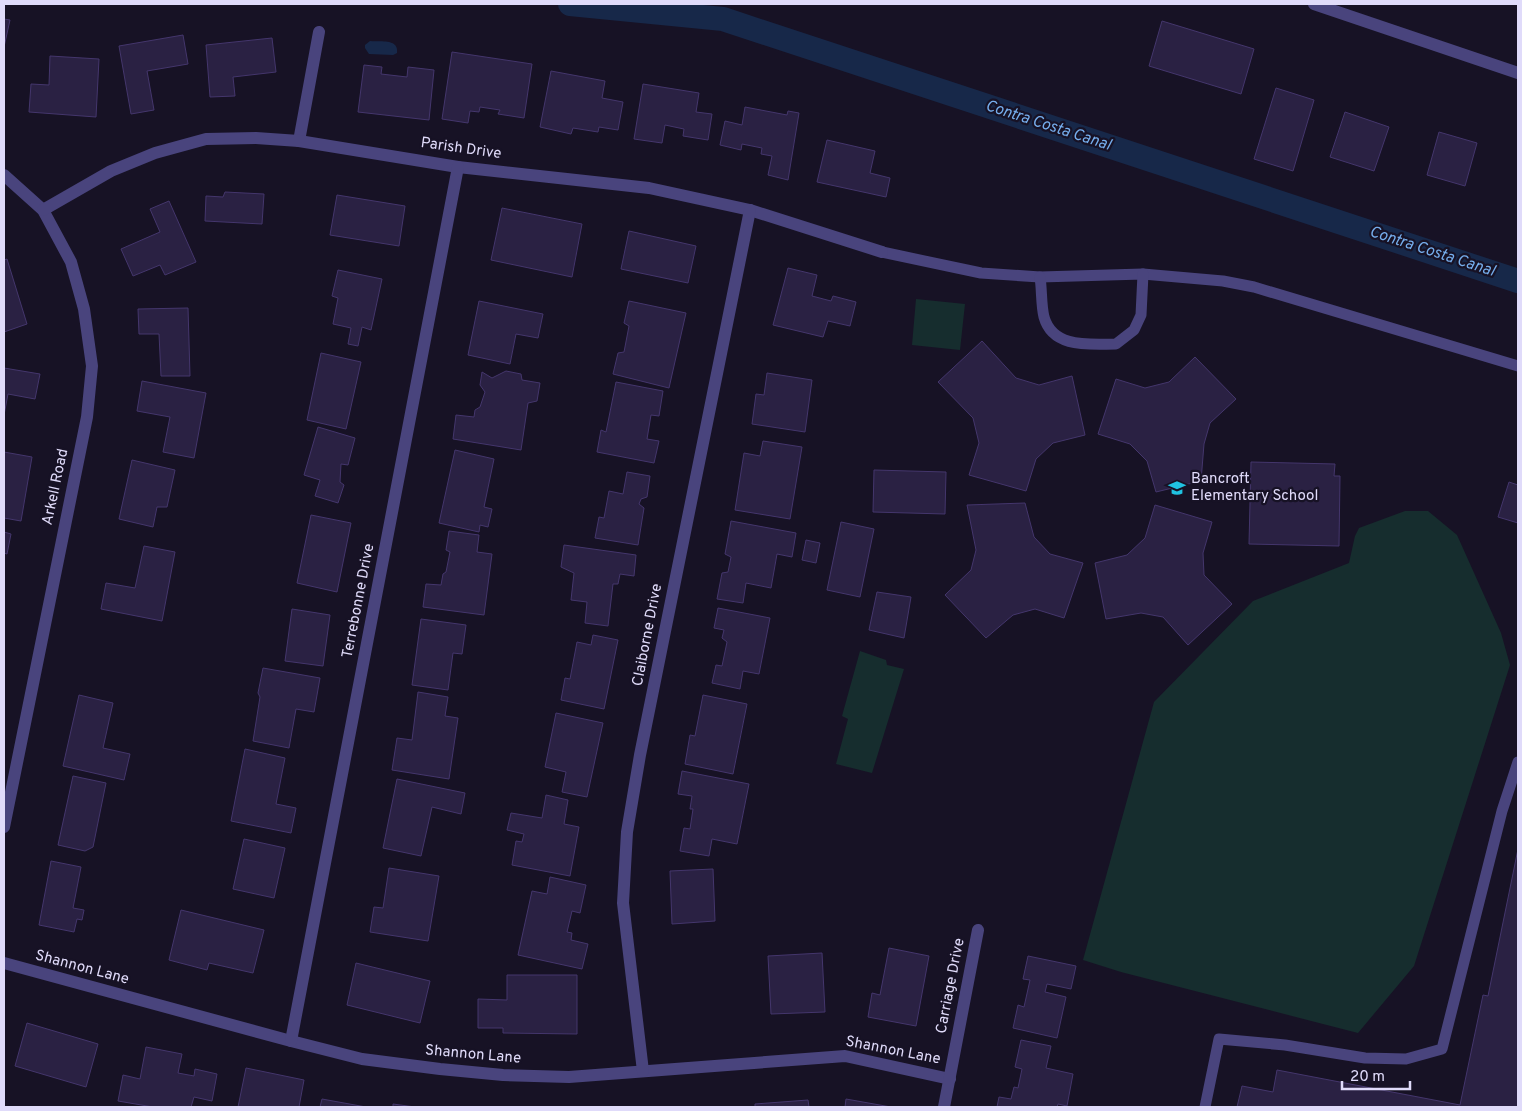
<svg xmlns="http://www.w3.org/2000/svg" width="1522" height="1111" font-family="Overpass,sans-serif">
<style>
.green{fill:#162d2e}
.water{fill:#172849}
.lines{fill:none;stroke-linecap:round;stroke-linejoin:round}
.canal{stroke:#172849;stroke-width:24}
.building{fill:#2a2143;stroke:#44366c}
.service{stroke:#49447d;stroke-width:11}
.minor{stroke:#49447d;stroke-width:12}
.labels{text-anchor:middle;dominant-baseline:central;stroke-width:4.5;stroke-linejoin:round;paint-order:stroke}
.street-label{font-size:15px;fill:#e0dbfa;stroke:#171225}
.poi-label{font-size:15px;fill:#e0dbfa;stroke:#171225;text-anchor:start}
.water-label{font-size:16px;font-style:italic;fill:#76aeed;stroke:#171225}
</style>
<rect width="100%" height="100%" fill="#171225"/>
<!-- green -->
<g class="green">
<path d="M916 299 965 304 960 350 912 345Z"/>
<path d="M1405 511H1428L1457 535 1501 633 1510 665 1414 966 1358 1033 1121 972 1083 960 1154 702 1253 601 1349 563 1355 536 1359 528Z"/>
<path d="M860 651 886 660 887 665 904 669 872 773 836 764 848 719 842 716Z"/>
</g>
<!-- water -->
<path class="water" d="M370 41C380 42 399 38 397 53L393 55 369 54 365 48V45Z"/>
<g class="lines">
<!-- canal -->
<path class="canal" d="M570 4 723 19 1518 281"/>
</g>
<!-- building -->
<g class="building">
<path d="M4 19 10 20 4 47Z"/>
<path d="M1162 21 1254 49 1241 94 1149 66Z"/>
<path d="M183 35 188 64 147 71 154 110 131 114 119 46Z"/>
<path d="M272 38 276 72 233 77 235 96 210 97 206 45Z"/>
<path d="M452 52 532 64 524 118 498 114 500 110 480 107 479 112 470 111 468 123 442 119Z"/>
<path d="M50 56 99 59 96 117 29 112 31 84 49 85Z"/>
<path d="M364 65 382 67 381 74 407 77 408 67 434 70 429 120 358 112Z"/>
<path d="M551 71 605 81 602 98 623 102 618 130 599 127 598 132 573 128 571 134 540 127Z"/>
<path d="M643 84 699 93 696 112 712 114 708 140 683 136 684 129 665 125 662 143 634 139Z"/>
<path d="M1276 88 1314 100 1293 171 1254 159Z"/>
<path d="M745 107 787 115 788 111 799 113 788 180 768 175 772 156 761 154 762 148 742 144 741 150 720 145 725 121 742 125Z"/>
<path d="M1345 112 1389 127 1374 171 1330 157Z"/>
<path d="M1439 132 1477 143 1465 186 1427 175Z"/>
<path d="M827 140 875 151 870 173 890 178 886 197 817 182Z"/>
<path d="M225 192 264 194 262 224 205 221 206 196 223 197Z"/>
<path d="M337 195 405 206 399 246 330 235Z"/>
<path d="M169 201 196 262 165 275 160 265 133 276 121 249 160 232 150 209Z"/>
<path d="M502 208 582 224 572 277 491 260Z"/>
<path d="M629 231 696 246 688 283 621 269Z"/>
<path d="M7 259 27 324 4 332V260Z"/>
<path d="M788 268 817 275 812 296 831 301 833 296 856 302 850 326 828 321 823 337 773 325Z"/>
<path d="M338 270 382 279 371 330 362 327 358 346 348 344 351 328 333 324 338 298 332 296Z"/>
<path d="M479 301 543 314 538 338 516 334 510 364 468 355Z"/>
<path d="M629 301 686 313 669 388 613 374 618 353 624 352 629 326 624 323Z"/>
<path d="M188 308 190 376H161L159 334H139L138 309Z"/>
<path d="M982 341 1016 378 1039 385 1072 376 1085 435 1053 443 1036 459 1026 491 969 475 979 443 973 418 938 382Z"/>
<path d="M321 353 361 362 346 429 307 420Z"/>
<path d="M1195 357 1236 399 1210 423 1204 444 1201 481 1156 492 1147 461 1130 444 1098 434 1116 379 1145 388 1169 382Z"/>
<path d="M4 368 40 374 35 399 8 394 4 415Z"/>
<path d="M506 371 521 374 522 380 540 383 537 401 528 403 521 450 453 439 456 415 474 417 475 410 480 407 485 392 480 385 482 372 492 378Z"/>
<path d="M767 373 812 380 805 432 752 424 756 394 764 395Z"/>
<path d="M142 381 206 393 194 458 163 452 170 417 137 411Z"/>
<path d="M616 382 663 391 659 416 651 415 647 439 659 441 654 463 597 452 601 430 606 432Z"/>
<path d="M318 427 355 438 348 465 341 464 340 482 344 485 338 503 315 496 320 480 304 475Z"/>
<path d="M763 441 802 447 790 519 735 510 744 453 760 456Z"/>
<path d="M455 450 494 459 484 507 492 509 488 527 480 525 479 532 439 523Z"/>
<path d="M4 452 32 457 21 521 4 518Z"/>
<path d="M132 460 175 470 167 507H157L153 527 119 519Z"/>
<path d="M1251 462 1335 464 1334 476H1340L1339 546 1249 544Z"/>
<path d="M874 470 946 472 945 514 873 512Z"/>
<path d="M627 472 650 476 647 497 641 499 639 504 644 508 638 545 595 538 599 517 604 518 609 491 623 494Z"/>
<path d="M1509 482 1518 485V523L1498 517Z"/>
<path d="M1025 503 1034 537 1050 554 1083 563 1064 618 1035 609 1013 615 986 638 945 595 971 570 976 550 967 505Z"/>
<path d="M1155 505 1212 522 1203 553 1204 575 1232 604 1188 645 1163 617 1141 613 1106 619 1095 563 1127 555 1145 538Z"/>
<path d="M311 515 351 523 337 592 297 583Z"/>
<path d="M731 521 796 533 792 557 777 554 771 588 746 583 743 603 717 599 722 573 728 572 731 557 725 554Z"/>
<path d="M841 522 874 529 860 597 827 590Z"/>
<path d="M449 531 479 535 477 552 492 554 484 615 423 607 426 584 441 585 443 574 446 572 450 552 446 550Z"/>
<path d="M4 532 11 534 7 554 4 553Z"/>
<path d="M806 540 820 543 816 563 802 560Z"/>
<path d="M564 545 636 555 634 576 620 574 618 584H613L608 626 585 623 587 602 571 600 574 573 561 567Z"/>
<path d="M144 546 175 552 162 621 101 609 106 583 135 588Z"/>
<path d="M877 592 911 597 904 638 869 630Z"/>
<path d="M718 608 770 618 759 674 743 671 740 689 712 683 716 665 722 666 727 642 722 638 724 630 714 628Z"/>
<path d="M292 609 330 615 323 666 285 661Z"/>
<path d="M421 619 466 625 462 654 453 653 448 690 412 685Z"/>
<path d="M593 635 618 640 604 709 561 700 565 678 570 679 577 642 591 645Z"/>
<path d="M263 668 320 678 314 712 296 709 289 748 253 741 260 697 258 693Z"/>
<path d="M418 692 448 697 445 716 458 718 449 779 392 770 397 738 412 740Z"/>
<path d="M79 695 113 703 103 748 130 754 124 780 63 766Z"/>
<path d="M703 695 747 704 733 774 685 764 690 735 695 736Z"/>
<path d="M556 713 603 723 587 797 562 792 566 772 545 767Z"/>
<path d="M245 749 285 758 276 804 296 808 291 833 231 821Z"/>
<path d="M682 771 749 784 737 844 712 839 709 856 680 851 684 828 690 829 693 809H690L692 796 678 794Z"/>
<path d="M73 776 106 783 93 847 85 851 58 845Z"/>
<path d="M397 779 465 793 461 814 432 807 421 856 383 848Z"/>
<path d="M546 795 568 800 564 824 579 827 570 876 512 865 516 841 522 842 524 834 507 830 511 813 542 818Z"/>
<path d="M244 839 285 848 274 898 233 889Z"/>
<path d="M1518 849V1107H1237L1242 1086 1273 1092 1277 1070 1460 1105 1483 995 1488 996Z"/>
<path d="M51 861 81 867 73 908 84 910 82 920 77 919 74 932 39 925Z"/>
<path d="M389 868 439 876 428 941 370 932 374 907 383 908Z"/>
<path d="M713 869 715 921 672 924 670 871Z"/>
<path d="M550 877 586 885 580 913 572 911 567 932 572 933 571 940 588 944 582 969 518 955 532 891 547 894Z"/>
<path d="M181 910 264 930 253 973 209 963 207 970 169 960Z"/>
<path d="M889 948 929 956 916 1026 868 1017 872 993 880 995Z"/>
<path d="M822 953 825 1012 771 1014 768 956Z"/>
<path d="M1028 956 1076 966 1071 989 1047 984 1045 992 1066 997 1057 1038 1013 1028 1018 1005 1024 1007 1030 980 1023 979Z"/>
<path d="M356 963 430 981 420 1023 347 1005Z"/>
<path d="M507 975H577V1034L503 1033V1028H478V999L507 1000Z"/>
<path d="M27 1023 98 1044 86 1087 15 1066Z"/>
<path d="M1021 1040 1051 1046 1046 1068 1073 1074 1067 1106 1058 1104 1057 1107H997L999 1097 1011 1099 1014 1087 1018 1088 1022 1069 1015 1067Z"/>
<path d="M146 1047 182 1054 178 1073 194 1076 195 1069 217 1074 212 1101 194 1097 191 1107H153L118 1101 123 1075 140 1079Z"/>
<path d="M246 1068 304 1080 299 1107H238Z"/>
<path d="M322 1099 366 1107H320Z"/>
<path d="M846 1099 891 1107H845Z"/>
<path d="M808 1100 809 1107H755V1104Z"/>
<path d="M393 1104 415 1107H393Z"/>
</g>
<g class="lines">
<!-- service -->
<g class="service">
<path d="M882 252 981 273 1040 277 1143 274 1223 281 1254 287 1518 366"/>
<path d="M1040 277C1042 290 1041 305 1044 317 1053 349 1090 344 1116 344L1134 330 1141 315 1143 274"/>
<path d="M1205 1107 1219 1039 1285 1045 1365 1058 1406 1059 1442 1049 1502 811 1518 762"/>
</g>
<!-- minor -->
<g class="minor">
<path d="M1314 4 1518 73"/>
<path d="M299 141 319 32"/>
<path d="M4 175 43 210 71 262 84 309 92 366 87 417 4 827"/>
<path d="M43 210 111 171 155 153 206 139 256 138 299 141 458 167 649 188 750 210 882 252"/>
<path d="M4 963 291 1041 362 1059 440 1069 503 1075 569 1077 845 1056 950 1079"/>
<path d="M291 1041 458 167"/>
<path d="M643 1071 623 903 627 832 640 755 750 210"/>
<path d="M944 1107 978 930"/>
</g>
</g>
<!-- icons -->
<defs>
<g id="school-bare" transform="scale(1.35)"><path d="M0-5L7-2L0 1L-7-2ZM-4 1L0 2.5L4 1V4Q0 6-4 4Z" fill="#20c2e1" stroke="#171225" stroke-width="2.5" paint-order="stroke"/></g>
</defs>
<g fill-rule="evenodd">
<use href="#school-bare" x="1177" y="488"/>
</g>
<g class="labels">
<!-- street labels -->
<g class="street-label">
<text transform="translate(461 149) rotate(8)">Parish Drive</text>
<text transform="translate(56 487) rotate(-78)">Arkell Road</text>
<text transform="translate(359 601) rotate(-79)">Terrebonne Drive</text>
<text transform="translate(648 635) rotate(-79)">Claiborne Drive</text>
<text transform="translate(82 968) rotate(15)">Shannon Lane</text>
<text transform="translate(951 986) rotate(-79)">Carriage Drive</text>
<text transform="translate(893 1051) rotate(11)">Shannon Lane</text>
<text transform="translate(473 1055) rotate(5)">Shannon Lane</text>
</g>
<!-- poi labels -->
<g class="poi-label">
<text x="1191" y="479">Bancroft<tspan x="1191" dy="17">Elementary School</tspan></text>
</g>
<!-- water labels -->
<g class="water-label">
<text transform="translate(1048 126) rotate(18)">Contra Costa Canal</text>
<text transform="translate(1432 252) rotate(18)">Contra Costa Canal</text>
</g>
</g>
<!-- border -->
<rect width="1522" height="1111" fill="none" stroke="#e0dbfa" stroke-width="10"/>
<!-- scale -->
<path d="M1342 1081v8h68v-8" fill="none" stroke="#e0dbfa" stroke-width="2.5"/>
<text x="1350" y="1081" font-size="15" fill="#e0dbfa" stroke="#171225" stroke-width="4" paint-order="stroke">20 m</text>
</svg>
